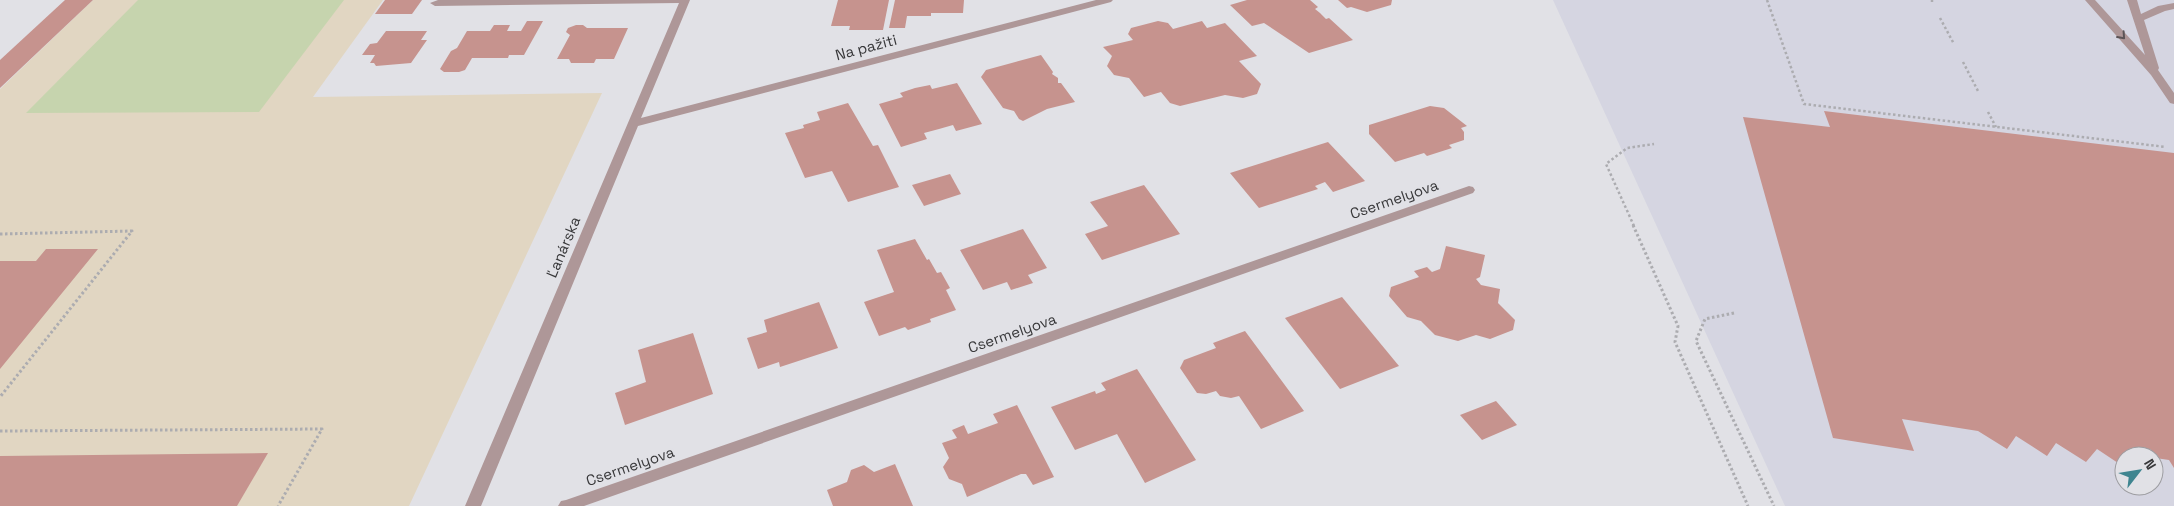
<svg xmlns="http://www.w3.org/2000/svg" width="2174" height="506" font-family="'Space Grotesk',sans-serif">
<style>
.built{fill:#d5d5e1;fill-rule:evenodd}
.education{fill:#e1d6c2}
.green{fill:#c6d4ae}
.building{fill:#c6938e}
.lines{fill:none;stroke-linecap:round;stroke-linejoin:round}
.path-far1{stroke:#acacb0;stroke-width:2.5;stroke-dasharray:2.5 2.5;stroke-linecap:butt}
.path{stroke:#acacb0;stroke-width:3;stroke-dasharray:2.5 2.5;stroke-linecap:butt}
.minor{fill:#ae9798;fill-rule:evenodd}
.oneway{stroke:#5b5456}
.labels{text-anchor:middle;dominant-baseline:central;stroke-width:4;stroke-linejoin:round;paint-order:stroke}
.street-label{font-size:15px;fill:#38383a;stroke:#e1e1e6}
</style>
<rect width="100%" height="100%" fill="#e1e1e6"/>
<!-- built -->
<path class="built" d="M1553 0H2174V506H1785ZM2124 456H2154V486H2124Z"/>
<!-- education -->
<path class="education" d="M93 0H383L313 97 602 93 409 506H0V89Z"/>
<!-- green -->
<path class="green" d="M138 0H344L259 112 26 113Z"/>
<!-- building -->
<g class="building">
<path d="M65 0H93L0 88V60Z"/>
<path d="M385 0H422L412 14H375Z"/>
<path d="M838 0H889L883 30H849L850 26H831Z"/>
<path d="M895 0H964L963 13H931V16H907L905 28H889Z"/>
<path d="M1247 0H1310L1318 7 1315 9 1320 13 1326 19 1329 18 1353 40 1309 53 1264 23 1252 26 1230 5Z"/>
<path d="M1338 0H1392L1391 5 1367 12 1351 7 1347 8Z"/>
<path d="M527 21H543L524 55H509L508 58H472L465 70 459 72H444L440 69 451 51 457 48 467 31H490L494 25H510L507 31H521Z"/>
<path d="M1158 21 1168 23 1173 29 1202 21 1207 28 1225 23 1257 56 1239 61 1261 84 1257 94 1243 98 1225 95 1180 106 1170 103 1161 92 1144 97 1129 78 1114 75 1107 66 1112 56 1103 47 1133 40 1128 34 1131 28Z"/>
<path d="M576 25H583L587 28H628L614 59H596L594 63H571L569 59H557L570 35 566 32 568 28Z"/>
<path d="M386 31H427L421 40H427L411 63 376 66 374 63H370L375 55H362L370 44 377 43Z"/>
<path d="M1041 55 1053 72 1052 74 1058 78V83H1061L1075 102 1047 109 1023 121 1019 119 1014 111 1003 108 981 77 986 70Z"/>
<path d="M957 83 982 124 956 131 953 125 939 129 924 133 927 139 901 147 879 104 903 97 900 93 915 88 930 85 932 89Z"/>
<path d="M848 103 873 146 878 145 899 187 848 202 832 171 805 178 785 133 804 128 803 125 820 120 817 112Z"/>
<path d="M1430 106 1444 108 1467 126 1461 128 1464 132V140L1449 145 1452 148 1427 156 1424 153 1395 162 1369 134V125Z"/>
<path d="M1824 111 2174 153V468L2169 460 2135 455 2124 456V467L2097 449 2086 462 2056 443 2047 456 2016 436 2007 449 1978 431 1902 419 1914 451 1833 438 1743 117 1830 127Z"/>
<path d="M1328 142 1365 181 1333 192 1325 182 1315 186 1318 189 1259 208 1230 173Z"/>
<path d="M950 174 961 194 924 206 912 185Z"/>
<path d="M1144 185 1180 234 1102 260 1085 234 1108 226 1090 202Z"/>
<path d="M1023 229 1047 268 1028 275 1033 283 1011 290 1007 282 983 290 960 250Z"/>
<path d="M915 239 927 260 929 259 937 273 941 272 950 288 946 290 956 310 930 319 931 322 908 330 905 327 879 336 864 302 894 292 877 250Z"/>
<path d="M1446 246 1485 255 1480 277 1476 279 1481 285 1500 289 1498 303 1515 320 1513 330 1490 339 1476 335 1458 341 1435 335 1421 321 1407 317 1389 296 1391 287 1419 277 1414 271 1427 267 1432 272 1440 269Z"/>
<path d="M46 249H98L0 369V261H36Z"/>
<path d="M1342 297 1399 366 1340 389 1285 318Z"/>
<path d="M819 302 838 348 780 367 779 362 758 369 747 338 767 332 764 320Z"/>
<path d="M1245 331 1304 411 1261 429 1239 396 1231 398 1220 396 1216 391 1206 394 1197 393 1180 368 1184 360 1216 348 1213 343Z"/>
<path d="M693 333 713 394 625 425 615 393 646 382 638 350Z"/>
<path d="M1137 369 1196 460 1145 483 1117 434 1075 450 1051 407 1095 391 1096 394 1106 390 1101 383Z"/>
<path d="M1496 401 1517 425 1482 440 1460 415Z"/>
<path d="M1017 405 1054 477 1033 485 1026 474H1021L967 497 962 484 949 479 943 467 949 458 942 443 957 438 952 430 964 425 968 434 998 423 993 414Z"/>
<path d="M268 453 237 506H0V456Z"/>
<path d="M895 464 913 506H833L827 490 847 482 851 470 864 465 874 472Z"/>
</g>
<g class="lines">
<!-- path-far1 -->
<g class="path-far1">
<path d="M1767 0 1804 104 2166 147"/>
<path d="M1932 0V2"/>
<path d="M1940 18 1954 44"/>
<path d="M1963 62 1978 91"/>
<path d="M1988 112 1996 127"/>
<path d="M1634 226 1606 164 1627 148 1654 144"/>
</g>
<!-- path -->
<g class="path">
<path d="M1633 225 1678 326 1675 342 1748 506"/>
<path d="M0 234 132 231 0 397"/>
<path d="M1734 313 1705 319 1696 341 1774 506"/>
<path d="M0 431 322 429 278 506"/>
</g>
<!-- minor -->
<g class="minor">
<path d="M438 0H690L641 118 1096 0H1113L1111 2 638 126 481 506H465L679 3 435 6 430 3Z"/>
<path d="M2085 0H2095L2145 55 2127 0H2137L2141 14 2158 6 2174 3V9L2165 11 2144 20 2159 68 2158 70 2174 93V104L2170 103 2151 75Z"/>
<path d="M1469 186 1473 187 1475 190 1473 193 584 506H558L561 501 566 500Z"/>
</g>
</g>
<!-- one-way arrows -->
<defs><path id="oneway-chevron" d="M-2-3.5L2.5 0L-2 3.5" fill="none" stroke-width="1.6" stroke-linecap="round" stroke-linejoin="round" transform="scale(1.25)"/></defs>
<use class="oneway" href="#oneway-chevron" transform="translate(2122 36) rotate(48)"/>
<g class="labels">
<!-- street labels -->
<g class="street-label">
<text transform="translate(866 47) rotate(-15)">Na pažiti</text>
<text transform="translate(1394 199) rotate(-19)">Csermelyova</text>
<text transform="translate(563 247) rotate(-67)">Ľanárska</text>
<text transform="translate(1012 333) rotate(-19)">Csermelyova</text>
<text transform="translate(630 466) rotate(-19)">Csermelyova</text>
</g>
</g>
<!-- north arrow -->
<g transform="translate(2139 471) rotate(59)"><circle r="24" fill="#e1e1e6" stroke="#9d9da1"/>
<path d="M0-4L9 19L0 12L-9 19Z" fill="#3f8590"/>
<text y="-8" font-size="14" font-weight="bold" text-anchor="middle" fill="#38383a">N</text>
</g>
</svg>
